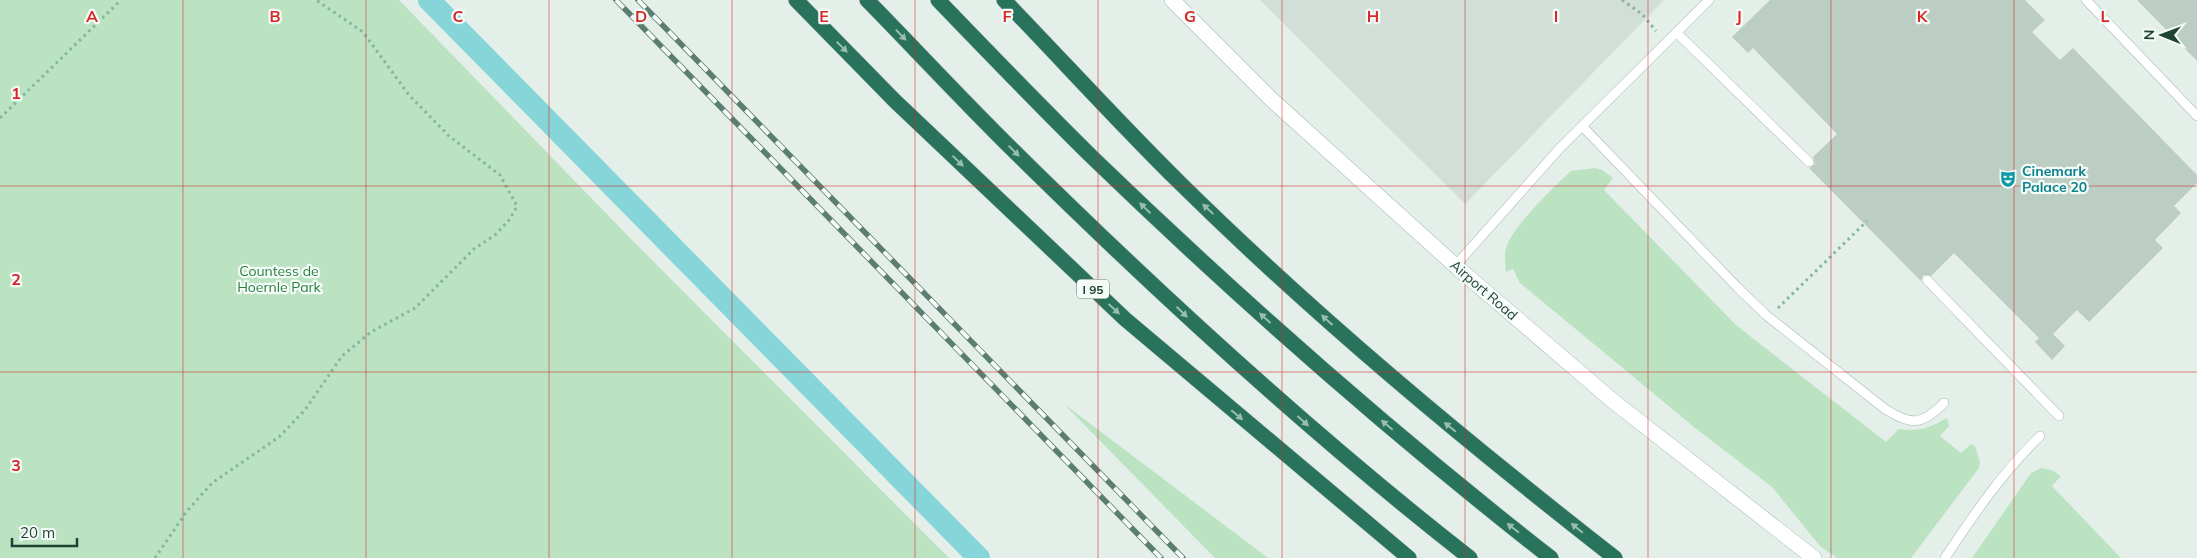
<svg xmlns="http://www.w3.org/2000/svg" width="2197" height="558" font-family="Mulish,sans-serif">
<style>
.built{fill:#d2dfd8}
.green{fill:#bbe2c1}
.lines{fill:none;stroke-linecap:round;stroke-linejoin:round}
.canal{stroke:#86d5d9;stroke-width:22}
.building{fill:#bccdc4}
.lane-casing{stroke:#a6b8b0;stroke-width:10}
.secondary-casing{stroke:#a1bcb0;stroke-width:16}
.highway-casing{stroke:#c1cac7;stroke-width:16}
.path{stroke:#81b6a0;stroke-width:3;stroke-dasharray:2.5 4;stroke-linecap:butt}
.lane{stroke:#fff;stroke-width:9}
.secondary{stroke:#fff;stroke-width:15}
.highway{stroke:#29735c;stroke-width:15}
.rail-casing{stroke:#5c7e71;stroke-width:5.5}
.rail{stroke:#f5fbf7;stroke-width:4;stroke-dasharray:11;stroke-linecap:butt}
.oneway{fill:#99beb1}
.grid{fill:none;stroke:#d62828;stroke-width:1;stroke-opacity:0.55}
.labels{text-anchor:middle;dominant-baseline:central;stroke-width:4.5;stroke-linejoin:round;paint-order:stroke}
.shield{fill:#f5fbf7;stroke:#617a70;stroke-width:1}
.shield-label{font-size:12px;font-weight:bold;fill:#214336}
.culture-label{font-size:14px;font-weight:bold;fill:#0d838f;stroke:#f5fbf7;text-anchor:start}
.park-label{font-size:14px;fill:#267e40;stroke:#f5fbf7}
.street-label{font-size:14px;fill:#214336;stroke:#f5fbf7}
.grid-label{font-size:16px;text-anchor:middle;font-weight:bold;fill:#d62828;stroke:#f5fbf7;stroke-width:4.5;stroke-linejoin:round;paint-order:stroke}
</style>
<rect width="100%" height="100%" fill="#e4efe9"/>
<!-- built -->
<path class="built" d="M1260 0H1664L1465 204Z"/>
<!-- green -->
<g class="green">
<path d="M0 0H399L631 239 949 558H0Z"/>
<path d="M1595 168 1602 170 1613 178 1604 190 1737 326 1886 442 1899 429C1918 432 1930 428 1947 418L1949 426 1940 436 1961 453 1971 444 1975 446 1980 462 1979 468 1911 558H1837L1820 546 1772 487 1694 427 1520 283 1513 269 1506 272C1505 263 1504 253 1507 245 1516 223 1553 188 1571 171Z"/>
<path d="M1064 404 1268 558H1215Z"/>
<path d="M2041 468 2051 470 2061 476 2052 486 2121 558H1972L2031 473Z"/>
</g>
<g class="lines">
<!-- canal -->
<path class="canal" d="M429 0 979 558"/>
</g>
<!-- building -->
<g class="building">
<path d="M1770 0H2025L2045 20 2032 32 2060 60 2073 48 2197 175V183L2174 206 2181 213 2155 240 2163 248 2089 322 2077 310 2053 334 2065 346 2052 360 2035 342 2039 338 1954 253 1931 276 1923 275 1921 281 1809 168 1815 164 1813 157 1837 134 1753 48 1748 53 1732 37Z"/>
<path d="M2137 0H2197V61Z"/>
</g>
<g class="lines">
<!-- lane casing -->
<g class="lane-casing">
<g id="lane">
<path d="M2086 0 2197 116"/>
<path d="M1677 33 1809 162"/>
<path d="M1582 126 1738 288 1766 315 1885 409C1912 426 1922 425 1944 403"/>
<path d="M1456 265 1560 148 1709 0"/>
<path d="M1927 280 2059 416"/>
<path d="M1945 558C1974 514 2002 473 2040 436"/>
</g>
</g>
<!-- secondary casing -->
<g class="secondary-casing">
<path id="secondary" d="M1172 0 1271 99 1459 269 1613 401 1814 558"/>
</g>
<!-- highway casing -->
<g class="highway-casing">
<g id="highway">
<path d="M796 0 895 101 1125 319 1409 558"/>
<path d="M867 0C917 51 966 104 1017 154 1161 296 1310 433 1470 558"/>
<path d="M938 0C989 53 1040 106 1093 158 1239 299 1391 433 1551 558"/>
<path d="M1004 0C1063 61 1120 124 1180 183 1317 318 1464 440 1615 558"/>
</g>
</g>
<!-- path -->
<g class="path">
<path d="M1622 0 1642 14 1656 31"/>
<path d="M0 118 121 0"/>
<path d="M1778 308 1867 221"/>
<path d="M155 558 187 511 212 483 279 437 305 410 342 356 371 332 415 308 474 249 495 235 510 219 517 206 500 175 449 136 409 95 363 32 316 0"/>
</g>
<!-- lane -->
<use href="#lane" class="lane"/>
<!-- secondary -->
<use href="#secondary" class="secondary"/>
<!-- highway -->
<use href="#highway" class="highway"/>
<!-- rail casing -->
<g class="rail-casing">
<g id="rail">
<path d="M616 0 1161 558"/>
<path d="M638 0 1183 558"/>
</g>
</g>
<!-- rail -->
<use href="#rail" class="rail"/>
</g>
<!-- one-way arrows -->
<defs><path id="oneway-solid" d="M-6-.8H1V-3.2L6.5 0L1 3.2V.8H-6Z" transform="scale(1.25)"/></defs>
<g class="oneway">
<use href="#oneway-solid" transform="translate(901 35) rotate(46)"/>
<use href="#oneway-solid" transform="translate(842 47) rotate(45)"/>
<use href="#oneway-solid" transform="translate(1014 151) rotate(45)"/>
<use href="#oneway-solid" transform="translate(958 161) rotate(44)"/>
<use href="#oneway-solid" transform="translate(1145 208) rotate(-136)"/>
<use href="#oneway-solid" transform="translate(1208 209) rotate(-137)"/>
<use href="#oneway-solid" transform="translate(1114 309) rotate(43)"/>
<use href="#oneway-solid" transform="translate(1182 312) rotate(44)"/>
<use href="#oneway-solid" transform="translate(1265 318) rotate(-138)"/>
<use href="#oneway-solid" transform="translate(1327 320) rotate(-138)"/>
<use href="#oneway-solid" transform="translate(1237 415) rotate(40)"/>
<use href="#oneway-solid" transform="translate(1303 421) rotate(42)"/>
<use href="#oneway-solid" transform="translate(1387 425) rotate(-140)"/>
<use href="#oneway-solid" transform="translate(1450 427) rotate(-141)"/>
<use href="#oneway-solid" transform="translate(1513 528) rotate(-142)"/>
<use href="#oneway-solid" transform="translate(1577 528) rotate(-141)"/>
</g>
<!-- grid -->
<path class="grid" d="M183 0V558M366 0V558M549 0V558M732 0V558M915 0V558M1098 0V558M1282 0V558M1465 0V558M1648 0V558M1831 0V558M2014 0V558M0 186H2197M0 372H2197"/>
<!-- icons -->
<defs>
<g id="theatre-bare" transform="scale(1.35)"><path d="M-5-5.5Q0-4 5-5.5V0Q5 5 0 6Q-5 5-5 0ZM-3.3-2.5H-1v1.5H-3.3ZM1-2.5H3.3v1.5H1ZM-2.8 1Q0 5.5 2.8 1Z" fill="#0f9aa8" stroke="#f5fbf7" stroke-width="2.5" paint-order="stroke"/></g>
</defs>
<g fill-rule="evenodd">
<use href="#theatre-bare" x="2008" y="179"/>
</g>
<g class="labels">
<!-- shield labels -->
<rect class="shield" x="1077" y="279.5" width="32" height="19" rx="4"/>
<g class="shield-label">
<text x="1093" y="289">I 95</text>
</g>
<!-- culture labels -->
<g class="culture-label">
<text x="2022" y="171">Cinemark<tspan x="2022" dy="16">Palace 20</tspan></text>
</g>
<!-- park labels -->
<g class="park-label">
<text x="279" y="271">Countess de<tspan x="279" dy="16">Hoernle Park</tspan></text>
</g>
<!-- street labels -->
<g class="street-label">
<text transform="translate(1484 290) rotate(41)">Airport Road</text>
</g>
</g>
<g class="grid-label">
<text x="92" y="22">A</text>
<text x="275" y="22">B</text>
<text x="458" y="22">C</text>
<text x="641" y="22">D</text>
<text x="824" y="22">E</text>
<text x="1007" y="22">F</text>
<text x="1190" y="22">G</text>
<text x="1373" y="22">H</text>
<text x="1556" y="22">I</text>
<text x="1739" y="22">J</text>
<text x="1922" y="22">K</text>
<text x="2105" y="22">L</text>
<text x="16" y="99">1</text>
<text x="16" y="285">2</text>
<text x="16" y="471">3</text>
</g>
<!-- north arrow -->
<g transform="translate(2162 35) rotate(271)" stroke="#f5fbf7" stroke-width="4" paint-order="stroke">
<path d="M0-4L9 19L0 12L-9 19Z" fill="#214336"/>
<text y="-8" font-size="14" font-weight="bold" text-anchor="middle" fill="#214336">N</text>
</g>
<!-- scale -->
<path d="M12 538v8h65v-8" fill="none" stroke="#214336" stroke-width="2.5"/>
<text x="20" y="538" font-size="15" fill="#214336" stroke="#f5fbf7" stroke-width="4" paint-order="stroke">20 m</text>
</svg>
